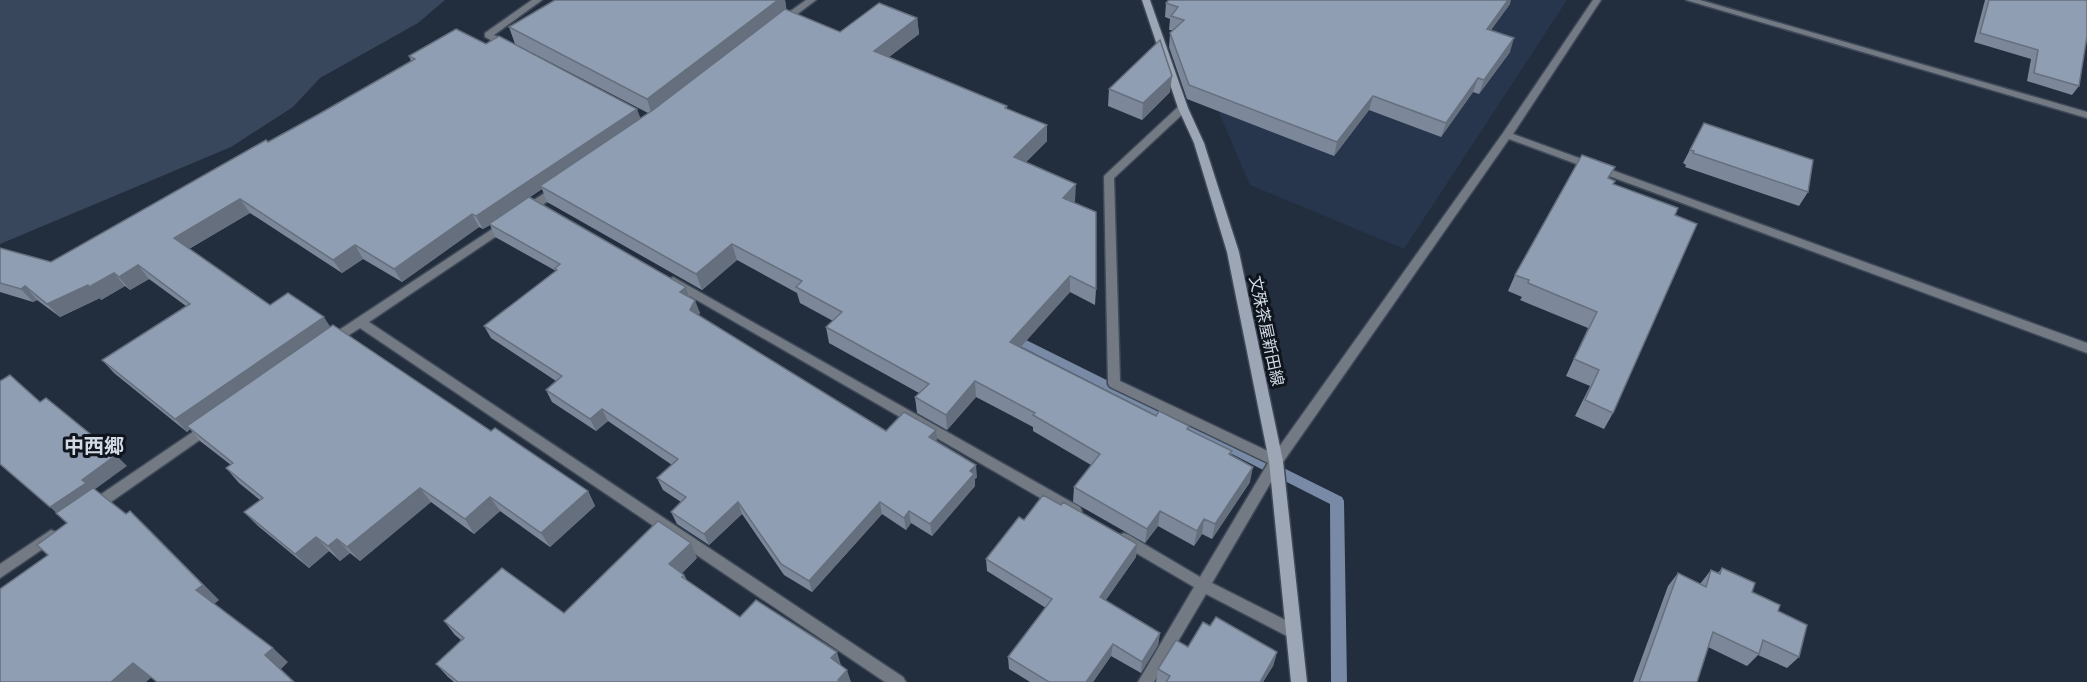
<svg xmlns="http://www.w3.org/2000/svg" width="2087" height="682" font-family="'Source Sans 3','Noto Sans JP',sans-serif">
<style>
.built{fill:#27364d}
.green{fill:#39475d}
.lines{fill:none;stroke-linecap:round;stroke-linejoin:round}
.stream{fill:#788aa5;fill-rule:evenodd}
.minor-casing{stroke:#3e4959;stroke-width:3}
.secondary-casing{stroke:#3e4959;stroke-width:3}
.minor{fill:#747a83;fill-rule:evenodd}
.secondary{fill:#9ca6b4;fill-rule:evenodd}
.wall{fill:#7c889a}
.shaded-wall{fill:#656f7d}
.building{fill:#909eb3;stroke:#656f7d;stroke-width:1.5}
.labels{text-anchor:middle;dominant-baseline:central;stroke-width:6;stroke-linejoin:round;paint-order:stroke}
.street-label{font-size:16px;fill:#d2dae5;stroke:#10151d}
.quarter-label{font-size:20px;font-weight:bold;fill:#d2dae5;stroke:#10151d}
</style>
<rect width="100%" height="100%" fill="#222d3e"/>
<!-- built -->
<path class="built" d="M1255 0H1567L1404 249 1250 185 1204 78Z"/>
<!-- green -->
<path class="green" d="M0 0H445L418 23 320 78 293 107 231 147 0 244Z"/>
<g class="lines">
<!-- stream -->
<path class="stream" d="M1010 332 1342 497 1344 501 1347 682H1331L1330 504 1006 339 1004 336Z"/>
<!-- minor casing -->
<g class="minor-casing">
<g id="minor">
<path d="M532 0H542L494 35 512 44V48H506L485 37V33Z"/>
<path d="M806 0H816L784 24H778V20Z"/>
<path d="M1593 0H1601L1513 134 2087 343V353L1509 139 1281 465 1212 583 1297 626 1299 631 1297 636 1292 638 1287 636 1206 594 1154 682H1138L1194 587 1119 543 1117 539 1119 535 1124 533 1129 535 1200 577 1268 463 1110 387 1108 384 1104 177 1105 175 1179 106H1187V110L1114 178 1120 381 1274 454 1503 133Z"/>
<path d="M1686 0H1700L2087 112V118Z"/>
<path d="M558 184 562 185 563 188 562 191 530 214H522L521 211 522 208Z"/>
<path d="M506 220 511 224 510 227 369 322 903 677 906 682H885L360 328 335 344H327L325 341 327 338Z"/>
<path d="M673 277 1080 507 1082 511 1080 515 1075 517 1070 515 669 284 667 281Z"/>
<path d="M209 421 214 422 215 426 214 430 98 511 93 513 88 511 86 507 88 503Z"/>
<path d="M51 530 56 532 58 536 56 540 0 578V564Z"/>
</g>
</g>
<!-- secondary casing -->
<g class="secondary-casing">
<path id="secondary" d="M1142 0H1150L1188 108 1204 143 1239 252 1283 461 1307 682H1291L1269 461 1227 252 1194 143 1178 108Z"/>
</g>
<!-- minor -->
<use href="#minor" class="minor"/>
<!-- secondary -->
<use href="#secondary" class="secondary"/>
</g>
<!-- wall -->
<g class="wall">
<path d="M555 0H785L786 9 840 32 917 18 919 34 889 57 1007 106V109L1047 125V141L1026 162 1075 201 1074 202 1096 289 1095 305 1070 292 1020 347 1156 416 1189 430 1232 451 1231 455 1250 482 1212 539 1202 534 1194 546 1158 526 1145 543 1073 502 1074 487 1091 465 1033 431V427L976 397 947 430 917 413 915 397 919 393 829 343 826 327 833 321 800 303 797 293 737 260 702 290 547 202 542 189 530 197 686 287 690 297 700 313 698 315 886 431 937 442 977 477 975 479V486L932 536 911 523 906 530 882 514 812 592 784 575 742 514 709 545 677 524 671 512 681 502 663 490 657 478 672 465 608 421 596 431 552 402 546 390 556 381 491 338 484 326 556 271 495 237 490 225 483 229 479 227 402 282 363 259 342 273 250 213 189 249 270 305 330 327 491 431 588 491 595 506 550 547 500 511 474 534 431 502 360 561 350 553 340 561 329 551 309 568 258 526 244 512 260 500 239 483 226 468 231 465 200 441 190 429 187 432 114 373 102 360 186 306 149 279 130 290 125 286 101 300 100 298 60 317 37 300 33 302 0 292V248L51 262 319 114 411 61 409 56 486 44 640 118 648 113 515 44 509 27Z"/>
<path d="M1985 0H2087L2079 86 2072 95 2027 81 2031 59 1974 42Z"/>
<path d="M1166 3 1510 4 1491 30 1510 52 1479 94 1473 92 1441 137 1369 110 1334 156 1187 99 1169 47 1170 33 1172 30H1169L1170 19 1165 17Z"/>
<path d="M1109 89 1170 92 1142 120 1108 106Z"/>
<path d="M1704 123 1808 192 1799 206 1685 167 1686 165 1683 163Z"/>
<path d="M1609 179 1613 184 1675 215 1613 413 1604 429 1575 416 1590 386 1566 376 1588 328 1520 300 1522 297 1508 291 1515 275Z"/>
<path d="M1024 520 1137 544 1136 557 1105 601 1160 633 1158 645 1141 673 1111 656 1093 682H1030L1009 669 1008 657 1046 608 987 571 986 559Z"/>
<path d="M697 558 682 573 684 575 687 580 740 617 841 665 851 682H454L448 677 436 664 461 640 455 635 444 621 564 613Z"/>
<path d="M1722 568 1778 611 1799 657 1787 668 1758 655 1747 666 1708 647 1697 682H1633L1668 586 1678 573 1700 584 1711 570 1718 573Z"/>
<path d="M1210 626 1277 652 1273 666 1263 682H1156L1158 669 1188 647Z"/>
</g>
<!-- shaded-wall -->
<g class="shaded-wall">
<path d="M778 0H785L787 12 652 115 647 99Z"/>
<path d="M1508 0H1511L1510 4 1482 42 1487 29Z"/>
<path d="M917 18 919 34 876 67 874 51Z"/>
<path d="M1514 38 1510 52 1479 94 1484 80Z"/>
<path d="M1172 76 1170 92 1142 120 1143 103Z"/>
<path d="M1478 78 1473 92 1441 137 1446 123Z"/>
<path d="M1373 96 1369 110 1334 156 1337 142Z"/>
<path d="M637 109 642 122 540 186 542 189 483 229 476 216Z"/>
<path d="M1047 125V141L1015 173 1014 157Z"/>
<path d="M1076 184 1075 201 1063 214V198Z"/>
<path d="M240 199 250 213 185 251 174 238Z"/>
<path d="M472 214 479 227 402 282 394 269Z"/>
<path d="M732 244 737 260 702 290 696 274Z"/>
<path d="M355 245 363 259 342 273 333 260Z"/>
<path d="M138 265 149 279 130 290 119 277Z"/>
<path d="M114 273 125 286 101 300 100 298 60 317 47 304Z"/>
<path d="M1070 276V292L1011 358 1010 342Z"/>
<path d="M25 286 37 300 33 302 21 289Z"/>
<path d="M686 287 690 299 680 292Z"/>
<path d="M695 300 700 313 694 323 690 310Z"/>
<path d="M324 317 333 331 187 426 190 429 187 432 175 419Z"/>
<path d="M975 381 976 397 947 430 946 415Z"/>
<path d="M602 409 608 421 596 431 590 419Z"/>
<path d="M936 430 937 442 929 437Z"/>
<path d="M116 455 127 466 94 490 62 518 50 507 82 480Z"/>
<path d="M976 465 977 477 975 479V486L932 536 930 524Z"/>
<path d="M1253 467 1250 482 1212 539 1215 524Z"/>
<path d="M420 488 431 502 360 561 347 547Z"/>
<path d="M588 491 595 506 550 547 541 533Z"/>
<path d="M490 497 500 511 474 534 465 519Z"/>
<path d="M738 502 742 514 709 545 704 534Z"/>
<path d="M880 502 882 514 812 592 809 581Z"/>
<path d="M130 511 147 527 219 600 213 605 196 590Z"/>
<path d="M909 511 911 523 906 530 904 518Z"/>
<path d="M1160 511 1158 526 1145 543 1147 529Z"/>
<path d="M1204 519 1202 534 1194 546 1197 531Z"/>
<path d="M316 537 329 551 309 568 295 554Z"/>
<path d="M337 539 350 553 340 561 328 546Z"/>
<path d="M691 543 697 558 676 579 669 564Z"/>
<path d="M1137 544 1136 557 1099 610 1100 597Z"/>
<path d="M1160 633 1158 645 1141 673 1142 662Z"/>
<path d="M1113 644 1111 656 1093 682H1086Z"/>
<path d="M273 648 288 662 281 669 295 682 265 655Z"/>
<path d="M837 652 841 665 831 658Z"/>
<path d="M1277 652 1273 666 1263 682H1260Z"/>
<path d="M133 663 152 677 146 682H111Z"/>
<path d="M847 670 851 682H839L838 680Z"/>
</g>
<!-- building -->
<g class="building">
<path d="M555 0H778L647 99 509 27Z"/>
<path d="M1169 0H1508L1487 29 1514 38 1484 80 1478 78 1446 123 1373 96 1337 142 1189 85 1170 33 1184 20 1171 16 1178 7 1166 3Z"/>
<path d="M1989 0H2087V36L2079 86 2034 73 2038 50 1980 33Z"/>
<path d="M879 3 917 18 874 51 1007 106 1005 108 1047 125 1014 157 1076 184 1063 198 1096 212V289L1070 276 1010 342 1156 416 1159 411 1189 426 1187 429 1232 451 1229 454 1253 467 1215 524 1204 519 1197 531 1160 511 1147 529 1074 487 1100 454 1033 415 1035 413 975 381 946 415 915 397 929 384 826 327 842 312 796 287 802 281 732 244 696 274 540 186 653 110 785 9 840 32Z"/>
<path d="M456 29 486 44 499 36 637 109 476 216 472 214 394 269 355 245 333 260 240 199 174 238 270 305 288 293 324 317 175 419 102 360 190 304 138 265 119 277 114 273 89 287 88 285 47 304 25 286 21 289 0 283V248L51 262 266 140 268 142 319 114 415 59 409 56Z"/>
<path d="M1160 40 1172 76 1143 103 1109 89Z"/>
<path d="M1704 123 1813 160 1808 192 1693 153 1694 151 1690 150Z"/>
<path d="M1582 155 1615 167 1608 178 1615 181 1613 184 1678 208 1675 215 1697 224 1613 413 1585 400 1599 370 1574 359 1597 312 1528 283 1529 280 1515 275Z"/>
<path d="M529 197 686 287 680 292 695 300 690 310 886 431 904 412 936 430 929 437 976 465 970 471 974 474 930 524 909 511 904 518 880 502 809 581 781 564 738 502 704 534 671 512 686 497 657 478 678 459 602 409 590 419 546 390 562 376 484 326 557 270 555 268 560 264 489 224Z"/>
<path d="M333 325 491 431 495 428 588 491 541 533 490 497 465 519 420 488 347 547 337 539 328 546 316 537 295 554 244 512 263 498 226 468 233 463 187 426Z"/>
<path d="M10 375 40 402 46 398 116 455 82 480 86 483 50 507 0 464V381Z"/>
<path d="M93 488 126 514 130 511 203 585 196 590 273 648 265 655 294 682H157L133 663 111 682H0V589L48 555 37 545 67 523 56 513Z"/>
<path d="M1043 495 1061 505 1063 502 1137 544 1100 597 1160 633 1142 662 1113 644 1086 682H1049L1008 657 1052 599 986 559 1019 517 1024 520Z"/>
<path d="M658 521 691 543 669 564 684 575 682 577 740 617 756 600 837 652 831 658 847 670 838 680 841 682H458L436 664 464 638 444 621 502 568 564 613Z"/>
<path d="M1722 568 1755 583 1752 592 1780 605 1778 611 1807 625 1799 657 1763 640 1759 654 1713 632 1697 682H1639L1678 573 1706 587 1711 570 1720 574Z"/>
<path d="M1216 617 1277 652 1260 682H1166L1170 676 1158 669 1176 640 1188 647 1203 622 1210 626Z"/>
</g>
<g class="labels">
<!-- street labels -->
<g class="street-label">
<text transform="translate(1266 331) rotate(78)">文殊茶屋新田線</text>
</g>
<!-- quarter labels -->
<g class="quarter-label">
<text x="94" y="447">中西郷</text>
</g>
</g>
</svg>
